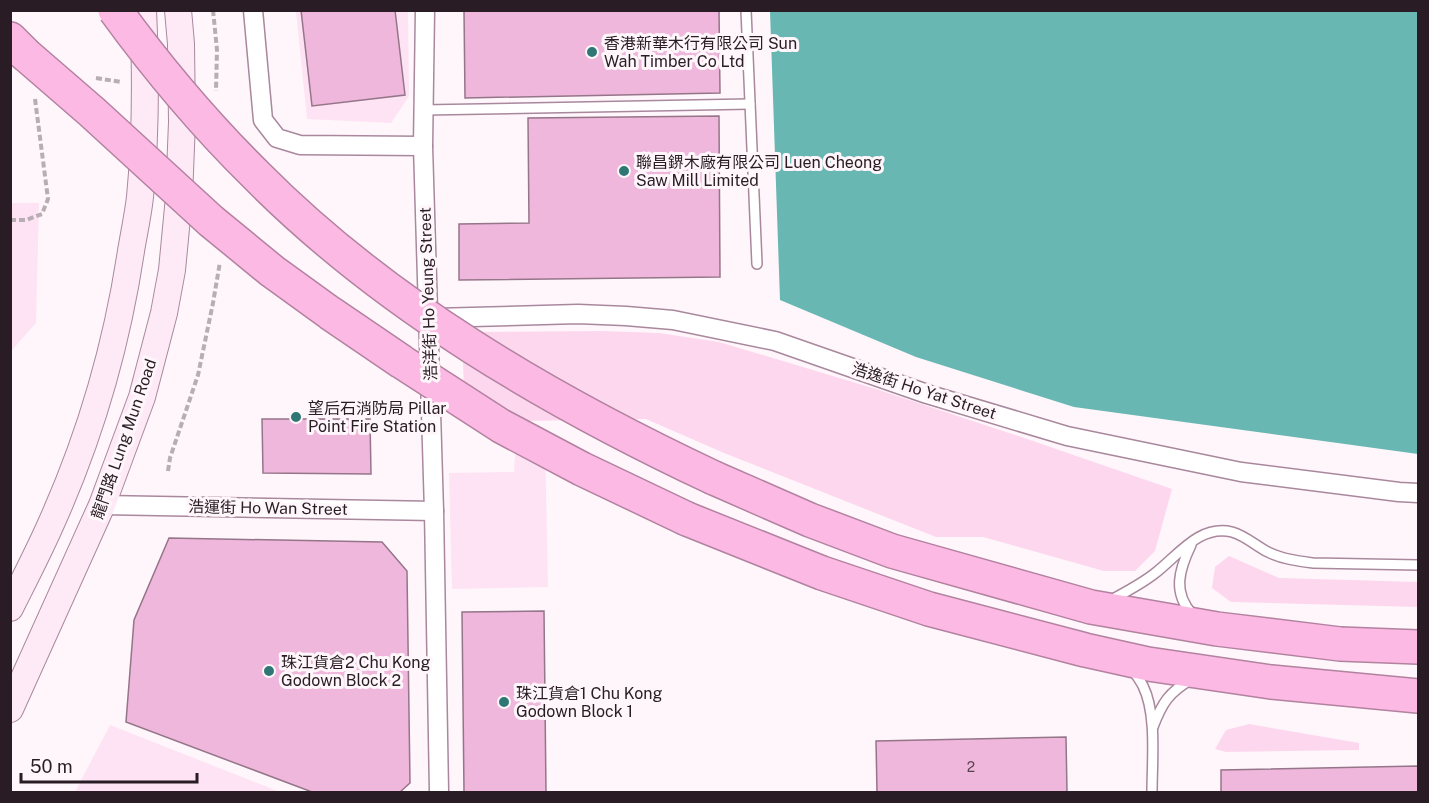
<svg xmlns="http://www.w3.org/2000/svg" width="1429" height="803" font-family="'Public Sans','Noto Sans TC',sans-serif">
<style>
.built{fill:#fde3f3}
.green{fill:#fdd7ee}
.water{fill:#68b7b3}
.building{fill:#efb7db;stroke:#957589;stroke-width:1.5}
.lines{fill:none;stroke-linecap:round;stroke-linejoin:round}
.lane-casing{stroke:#a9889d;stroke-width:12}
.street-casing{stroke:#a9889d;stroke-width:21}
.secondary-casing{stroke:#a9889d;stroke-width:28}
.highway-casing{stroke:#b282a0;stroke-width:36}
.path{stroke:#b7adb2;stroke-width:4;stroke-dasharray:6 3;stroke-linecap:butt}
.lane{stroke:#fff;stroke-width:9}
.street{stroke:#fff;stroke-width:18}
.secondary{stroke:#feeaf7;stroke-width:26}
.highway{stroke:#fcb9e3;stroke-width:33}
.highway-bridge-casing{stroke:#b282a0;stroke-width:36;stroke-linecap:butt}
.highway-bridge{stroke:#fcb9e3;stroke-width:33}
.poi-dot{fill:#2e7774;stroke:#fef6fa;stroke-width:2}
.labels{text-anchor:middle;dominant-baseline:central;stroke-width:6;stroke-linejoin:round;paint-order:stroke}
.number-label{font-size:14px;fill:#5a4352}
.poi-label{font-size:16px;fill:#291c24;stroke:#fef6fa;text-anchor:start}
.street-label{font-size:16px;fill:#291c24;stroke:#fef6fa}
</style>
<rect width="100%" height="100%" fill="#fef6fa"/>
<!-- built -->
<g class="built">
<path d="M296 11H408L409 96 391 123 307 119Z"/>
<path d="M11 203H39L36 323 11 351Z"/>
<path d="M516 442 545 443 548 587 452 589 449 473 514 472Z"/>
<path d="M110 725 280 792H75Z"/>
</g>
<!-- green -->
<g class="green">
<path d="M602 331 659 333 719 342 876 389 1030 440 1172 489 1155 551 1135 571H1104L983 537H936L724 453 646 419 465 422 462 332Z"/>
<path d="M1229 556 1279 578 1418 582V607L1231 602 1212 588 1215 567Z"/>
<path d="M1249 724 1359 743V750L1226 752 1215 749 1226 730Z"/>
</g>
<!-- water -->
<path class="water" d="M770 11H1418V454L1074 407 916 357 780 300Z"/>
<!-- building -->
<g class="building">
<path d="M301 10H395L405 95 312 106Z"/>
<path d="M464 10H719L720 93 465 98Z"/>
<path d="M719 116 720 277 459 280V224L529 223 528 118Z"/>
<path d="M262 419H370L371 474 263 473Z"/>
<path d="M169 538 382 542 407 571 410 783 400 792H312L126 722 134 620Z"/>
<path d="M544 611 546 792H464L462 612Z"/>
<path d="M1066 737 1067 792H877L876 741Z"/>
<path d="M1418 766V792H1221V770Z"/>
</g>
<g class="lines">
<!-- lane casing -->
<g class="lane-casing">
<g id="lane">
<path d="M746 10 757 264"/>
<path d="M423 110 750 104"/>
<path d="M1191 545C1179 570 1172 593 1193 615"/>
<path d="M1111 600C1126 592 1141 584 1154 574 1178 556 1199 524 1232 532 1246 536 1256 546 1268 552 1282 559 1298 561 1313 563L1418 565"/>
<path d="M1133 670C1136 675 1140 680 1143 686 1157 714 1152 761 1152 792"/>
<path d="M1153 727C1162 703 1169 692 1192 679"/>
</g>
</g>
<!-- street casing -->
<g class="street-casing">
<g id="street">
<path d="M253 10 263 120 277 138 300 145 423 146"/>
<path d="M425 10 423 146 434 511 439 792"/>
<path d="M434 318 578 314 626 316 673 320 775 341 927 394 1067 436 1241 472 1399 492 1418 493"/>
<path d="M102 505 434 511"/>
</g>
</g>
<!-- secondary casing -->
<g class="secondary-casing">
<g id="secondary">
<path d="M10 608C24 580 38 553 50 526 89 440 117 344 131 251 134 233 138 215 140 197 146 135 146 73 143 10"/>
<path d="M10 709 102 505 142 397 164 313 172 270 179 197 182 122 181 44 178 10"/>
</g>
</g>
<!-- highway casing -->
<g class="highway-casing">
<g id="highway">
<path d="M10 39 25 54"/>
<path d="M714 478 810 520 892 551 1091 607 1217 629 1340 644 1418 647"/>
<path d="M687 519 822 573 929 609 1085 650 1148 664 1271 682 1418 696"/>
</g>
</g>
<!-- path -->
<g class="path">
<path d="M213 10 217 50 216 91"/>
<path d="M96 78 121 82"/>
<path d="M10 220H26L42 214 48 199 35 99"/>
<path d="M168 471 170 458 198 375 213 303 220 262"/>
</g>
<!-- lane -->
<use href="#lane" class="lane"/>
<!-- street -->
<use href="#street" class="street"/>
<!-- secondary -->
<use href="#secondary" class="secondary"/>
<!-- highway -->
<use href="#highway" class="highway"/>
<!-- highway-bridge casing -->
<g class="highway-bridge-casing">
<g id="highway-bridge">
<path d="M115 10C158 69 205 125 257 176 385 305 550 401 714 478"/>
<path d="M25 54 92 112 211 221 272 271 330 313 402 362 501 426 582 469 687 519"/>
</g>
</g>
<!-- highway-bridge -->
<use href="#highway-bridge" class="highway-bridge"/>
</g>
<!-- markers -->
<g class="poi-dot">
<circle cx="592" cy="52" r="6"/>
<circle cx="624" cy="171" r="6"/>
<circle cx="296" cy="417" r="6"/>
<circle cx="269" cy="671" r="6"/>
<circle cx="504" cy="702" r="6"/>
</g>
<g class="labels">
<!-- number labels -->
<g class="number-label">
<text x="971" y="767">2</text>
</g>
<!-- poi labels -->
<g class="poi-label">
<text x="604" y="43">香港新華木行有限公司 Sun<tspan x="604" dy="18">Wah Timber Co Ltd</tspan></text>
<text x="636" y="162">聯昌鎅木廠有限公司 Luen Cheong<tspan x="636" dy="18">Saw Mill Limited</tspan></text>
<text x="308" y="408">望后石消防局 Pillar<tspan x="308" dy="18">Point Fire Station</tspan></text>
<text x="281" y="662">珠江貨倉2 Chu Kong<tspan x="281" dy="18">Godown Block 2</tspan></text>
<text x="516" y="693">珠江貨倉1 Chu Kong<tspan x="516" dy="18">Godown Block 1</tspan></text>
</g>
<!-- street labels -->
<g class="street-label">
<text transform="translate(428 294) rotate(-92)">浩洋街 Ho Yeung Street</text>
<text transform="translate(924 391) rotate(18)">浩逸街 Ho Yat Street</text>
<text transform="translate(124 439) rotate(-71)">龍門路 Lung Mun Road</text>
<text transform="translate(268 508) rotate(1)">浩運街 Ho Wan Street</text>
</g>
</g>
<!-- border -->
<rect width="1429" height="803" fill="none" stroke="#291c24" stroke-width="24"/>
<!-- scale -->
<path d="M21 773v9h176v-9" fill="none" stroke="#291c24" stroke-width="3"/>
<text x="30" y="773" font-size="18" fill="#291c24" stroke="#fef6fa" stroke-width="4.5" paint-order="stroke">50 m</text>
</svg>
